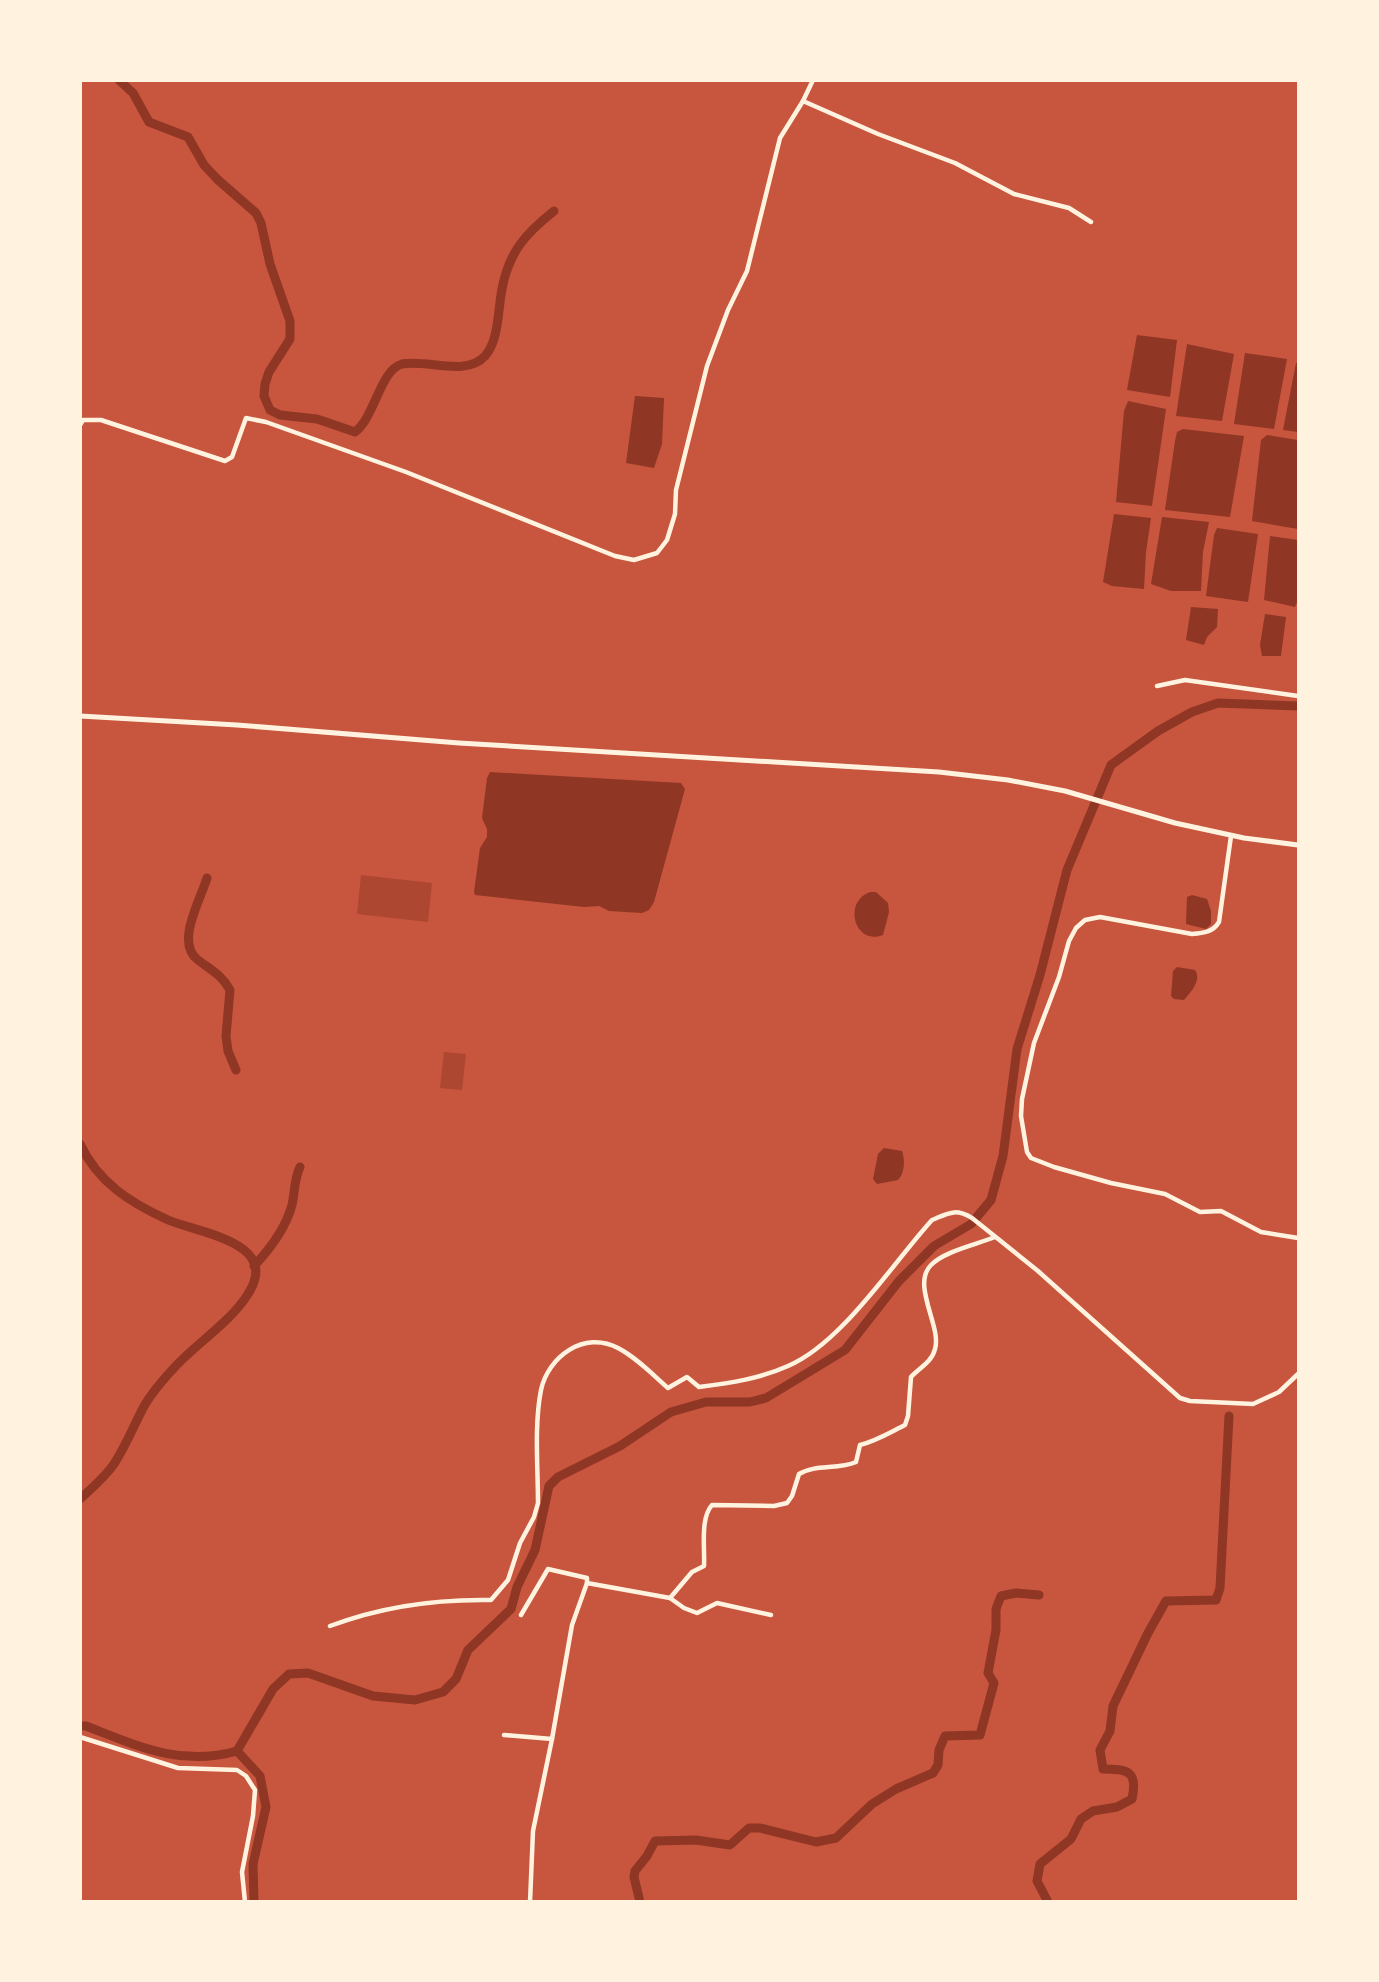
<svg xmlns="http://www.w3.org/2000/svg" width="1379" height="1982" font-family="'Exo 2',sans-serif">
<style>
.green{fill:#ae4732}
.water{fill:#8f3625}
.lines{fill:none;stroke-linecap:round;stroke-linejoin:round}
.canal{stroke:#8f3625;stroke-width:9}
.minor{stroke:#fff3e0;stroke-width:4.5}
.secondary{stroke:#fff3e0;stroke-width:5}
</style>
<rect width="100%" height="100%" fill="#c8553d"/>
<!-- green -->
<g class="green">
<path d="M361 875 432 883 428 922 357 914Z"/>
<path d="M444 1052 466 1054 462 1090 440 1088Z"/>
</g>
<!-- water -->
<g class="water">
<path d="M1137 335 1177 340 1170 397 1127 390Z"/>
<path d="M1187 344 1234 354 1222 421 1176 416Z"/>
<path d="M1245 353 1287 359 1274 429 1234 424Z"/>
<path d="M1296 363H1298V432L1283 430Z"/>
<path d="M635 396 664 398 662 444 654 468 626 463Z"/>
<path d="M1128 401 1166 409 1152 506 1116 502 1124 411Z"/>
<path d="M1183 429 1244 436 1230 517 1165 510 1175 441 1177 432Z"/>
<path d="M1267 435 1298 440V529L1252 521 1261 440Z"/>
<path d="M1114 514 1151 518 1146 552 1144 589 1112 586 1103 582Z"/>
<path d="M1162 517 1209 522 1203 552 1201 591H1171L1151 584Z"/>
<path d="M1217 528 1258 534 1248 602 1206 596 1214 535Z"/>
<path d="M1270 536 1298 540V600L1295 607 1264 600Z"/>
<path d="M1191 607 1218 609 1217 627 1207 637 1204 645 1186 640Z"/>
<path d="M1265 614 1286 617 1281 656H1262L1260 645Z"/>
<path d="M490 772 681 783 685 789 654 902 649 910 642 913 609 911 599 906 584 907 475 895 474 892 480 848 487 837V829L482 818 487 778Z"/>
<path d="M870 892H876L888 903 889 912 883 935C855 946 842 902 870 892Z"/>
<path d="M1192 895 1207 899 1211 911V924L1206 929 1186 924 1187 897Z"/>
<path d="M1177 967 1195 970C1202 980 1191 992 1184 1000L1174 999 1171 996 1173 971Z"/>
<path d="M884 1148 902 1151C905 1159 905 1173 898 1180L877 1184 873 1179 878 1154Z"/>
</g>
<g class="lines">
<!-- canal -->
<g class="canal">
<path d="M119 80 133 93 149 122 188 137 204 165 217 179 256 213 261 223 270 264 290 321V339L269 372 265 384 264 396 270 410 280 415 317 419 355 432C375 417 380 370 402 364 427 359 466 377 485 356 499 341 498 308 502 289 509 252 525 234 554 211"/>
<path d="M207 878C200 901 175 943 198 960 211 970 222 975 230 990L226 1036 228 1051 236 1070"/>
<path d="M80 1144C98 1182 129 1202 166 1219 196 1233 282 1241 248 1294 231 1322 194 1345 173 1369 161 1382 148 1397 141 1412 132 1430 125 1447 114 1464 105 1477 92 1488 80 1499"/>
<path d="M254 1266C270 1249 286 1227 292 1205 295 1192 294 1179 300 1167"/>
<path d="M80 1726H86C138 1746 181 1767 237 1751L273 1689 289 1674 308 1673 373 1696 415 1700 443 1692 456 1679 468 1650 511 1609 517 1587 535 1550 549 1486 558 1477 620 1446 671 1412 706 1402H750L766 1398 845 1350 899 1281 934 1246 971 1224 991 1200 1003 1156 1017 1049 1040 975 1067 870 1111 765 1158 731 1192 712 1218 703 1298 706"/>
<path d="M237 1751 260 1776 266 1807 253 1864 254 1902"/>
<path d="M640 1902 634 1877 635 1871 647 1856 655 1841 696 1840 730 1845 749 1828H760L816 1842 836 1838 872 1804 896 1789 933 1773 938 1765 939 1750 945 1736 980 1735 994 1683 988 1673 996 1630V1609L1001 1596 1016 1593 1039 1595"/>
<path d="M1048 1902 1037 1881 1040 1864 1071 1839 1081 1819 1093 1811 1117 1807 1132 1799C1138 1771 1128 1769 1103 1769L1100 1750 1110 1731 1113 1706 1148 1633 1166 1601 1216 1600 1220 1588 1229 1416"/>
</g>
<!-- minor -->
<g class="minor">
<path d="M813 80 803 101 878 134 955 163 1014 194 1069 208 1091 222"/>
<path d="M80 425 83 420H101L225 461 232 457 246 418 266 422 406 472 615 556 634 560 657 553 667 540 675 514 676 490 707 366 728 310 747 271 780 138 803 101"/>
<path d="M1157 686 1185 680 1298 696"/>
<path d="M1231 836 1219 922C1213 932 1204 933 1192 934L1100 917 1085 920 1076 928 1069 941 1059 977 1034 1043 1022 1099 1021 1116 1027 1152 1031 1158 1054 1167 1111 1183 1165 1194 1200 1212 1221 1211 1261 1232 1298 1238"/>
<path d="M670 1598 692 1572 704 1566C705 1548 700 1518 712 1505L774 1506 787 1503 792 1496 799 1474C815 1464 838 1470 856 1462L860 1445C876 1441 889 1433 905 1425L908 1416 911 1377C919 1368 932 1362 935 1349 942 1327 911 1285 931 1265 945 1251 975 1245 995 1237"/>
<path d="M521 1615 548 1569 587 1578V1583L670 1598 684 1608 697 1613 717 1603 771 1615"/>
<path d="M330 1626C383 1606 435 1599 491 1600L508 1580 520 1543 534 1517 538 1503C538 1467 534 1426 541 1390 548 1357 584 1330 618 1348 637 1358 652 1374 668 1388L687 1377 699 1387C730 1383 759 1379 788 1366 842 1343 892 1264 932 1220 949 1213 955 1208 972 1218L1038 1271 1180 1398 1190 1401 1253 1404 1279 1392 1298 1374"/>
<path d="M504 1735 552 1739 572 1625 587 1583"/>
<path d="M80 1737 178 1768 237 1770 246 1776 255 1790 253 1816 242 1872 245 1902"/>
<path d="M530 1902 533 1831 552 1739"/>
</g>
<!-- secondary -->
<path class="secondary" d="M80 716 237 725 459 743 939 772 1008 780 1065 791 1175 823 1244 838 1298 845"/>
</g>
<!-- border -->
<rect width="1379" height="1982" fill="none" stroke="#fff3e0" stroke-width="164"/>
</svg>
